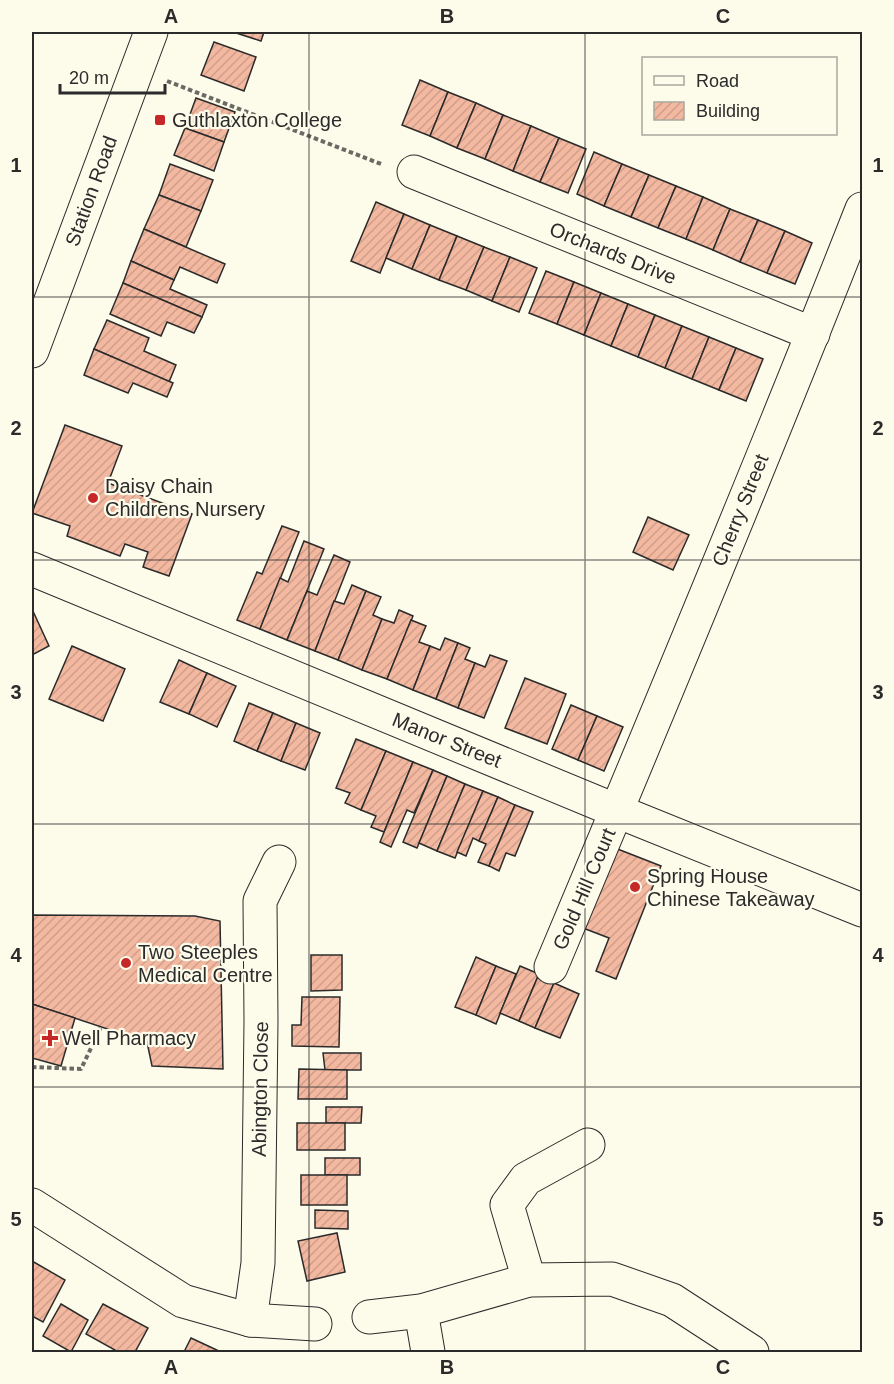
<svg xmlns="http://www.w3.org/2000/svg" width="894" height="1384" font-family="Helvetica,sans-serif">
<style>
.building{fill:url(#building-hatch);stroke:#2b2b2b;stroke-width:1.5}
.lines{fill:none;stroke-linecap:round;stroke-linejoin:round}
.minor-casing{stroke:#2b2b2b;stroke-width:35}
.major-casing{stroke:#2b2b2b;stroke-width:35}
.path{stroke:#6a6964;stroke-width:4;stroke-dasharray:4.5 3;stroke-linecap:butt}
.minor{stroke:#fdfbea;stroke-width:33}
.major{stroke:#fdfbea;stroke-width:33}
.grid{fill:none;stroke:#2b2b2b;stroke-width:1.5;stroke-opacity:0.55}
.poi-dot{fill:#c62828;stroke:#fdfbea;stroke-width:2}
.labels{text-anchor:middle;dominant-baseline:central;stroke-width:4.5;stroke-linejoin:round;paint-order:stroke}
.poi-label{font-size:20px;fill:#2b2b2b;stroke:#fdfbea;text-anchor:start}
.street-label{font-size:20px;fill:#2b2b2b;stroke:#fdfbea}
.neatline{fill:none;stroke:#2b2b2b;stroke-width:2}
.grid-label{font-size:20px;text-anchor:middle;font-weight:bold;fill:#2b2b2b}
</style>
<defs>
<pattern id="building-hatch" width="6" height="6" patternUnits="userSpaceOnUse" patternTransform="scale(1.5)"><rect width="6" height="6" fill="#f2b8a0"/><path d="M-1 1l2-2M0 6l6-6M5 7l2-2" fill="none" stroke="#d09e8a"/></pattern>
</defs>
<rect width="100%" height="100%" fill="#fdfbea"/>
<!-- building -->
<g class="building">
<path d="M233 32H264L261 41Z"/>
<path d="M214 42 256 57 244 91 201 75Z"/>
<path d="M420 80 448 92 430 136 402 125Z"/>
<path d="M448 92 476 103 457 148 430 136Z"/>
<path d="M196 98 235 112 224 142 185 128Z"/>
<path d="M476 103 503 115 485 159 457 148Z"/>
<path d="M503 115 531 126 513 171 485 159Z"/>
<path d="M531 126 559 138 540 182 513 171Z"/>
<path d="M185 128 224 142 214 171 174 155Z"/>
<path d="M559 138 586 149 568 193 540 182Z"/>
<path d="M594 152 622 164 604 206 577 194Z"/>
<path d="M170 164 213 180 201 211 159 195Z"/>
<path d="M622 164 649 175 631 217 604 206Z"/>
<path d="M649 175 676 186 658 228 631 217Z"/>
<path d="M676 186 703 197 686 239 658 228Z"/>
<path d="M159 195 201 211 186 247 144 229Z"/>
<path d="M703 197 730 209 713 250 686 239Z"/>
<path d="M376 202 404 214 380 273 351 261Z"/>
<path d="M730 209 758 220 740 262 713 250Z"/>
<path d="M404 214 430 225 412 269 386 258Z"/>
<path d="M758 220 785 231 767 273 740 262Z"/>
<path d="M430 225 457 236 439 280 412 269Z"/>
<path d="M144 229 225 264 217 283 180 267 174 280 131 261Z"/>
<path d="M785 231 812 243 795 284 767 273Z"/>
<path d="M457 236 484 247 466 290 439 280Z"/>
<path d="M484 247 510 257 492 301 466 290Z"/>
<path d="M510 257 537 268 519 312 492 301Z"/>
<path d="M131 261 174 280 170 289 207 305 202 317 123 283Z"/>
<path d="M546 271 574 282 557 324 529 313Z"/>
<path d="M574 282 601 293 584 335 557 324Z"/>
<path d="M123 283 202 317 194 333 167 322 161 336 110 314Z"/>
<path d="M601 293 628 304 611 346 584 335Z"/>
<path d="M628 304 655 315 638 357 611 346Z"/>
<path d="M655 315 682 326 665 368 638 357Z"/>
<path d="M107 320 149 338 144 351 176 365 169 382 94 349Z"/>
<path d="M682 326 709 337 692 379 665 368Z"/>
<path d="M709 337 736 348 719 390 692 379Z"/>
<path d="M736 348 763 359 746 401 719 390Z"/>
<path d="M94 349 173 383 167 397 133 383 128 393 84 375Z"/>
<path d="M65 425 122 446 108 483 192 514 169 576 143 567 148 552 125 544 120 556 67 536 70 526 32 513Z"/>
<path d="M648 517 689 535 673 570 633 552Z"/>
<path d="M282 526 299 532 260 629 237 620 257 572 262 574Z"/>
<path d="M304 541 324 549 287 640 260 629 280 578 288 582Z"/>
<path d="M334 555 350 562 315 651 287 640 307 591 317 595Z"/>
<path d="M352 585 366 591 338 660 315 651 334 601 344 604Z"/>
<path d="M366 591 381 597 373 615 382 619 362 670 338 660Z"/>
<path d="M32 609 49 646 32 655Z"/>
<path d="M399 610 413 616 387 679 362 670 382 619 394 623Z"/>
<path d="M411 620 426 626 419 642 430 646 413 690 387 679Z"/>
<path d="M445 638 458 643 436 699 413 690 430 646 440 650Z"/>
<path d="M458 643 470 648 465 659 475 663 458 708 436 699Z"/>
<path d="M72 646 125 669 103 721 49 699Z"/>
<path d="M490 655 507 661 484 718 458 708 475 663 485 667Z"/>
<path d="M179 660 207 673 189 714 160 702Z"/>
<path d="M207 673 236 686 217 727 189 714Z"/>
<path d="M525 678 566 694 547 744 505 728Z"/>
<path d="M249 703 273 713 257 751 234 741Z"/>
<path d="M571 705 597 716 578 760 552 749Z"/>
<path d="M273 713 296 723 281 761 257 751Z"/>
<path d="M597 716 623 727 604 771 578 760Z"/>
<path d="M296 723 320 733 305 770 281 761Z"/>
<path d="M356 739 386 751 361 810 345 803 350 793 336 788Z"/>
<path d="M386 751 413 762 384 832 371 827 376 816 361 810Z"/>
<path d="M413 762 433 770 414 813 407 810 391 847 380 842Z"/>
<path d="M433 770 447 776 417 848 403 842Z"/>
<path d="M447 776 465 784 437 851 419 843Z"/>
<path d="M465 784 483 791 455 858 437 851Z"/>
<path d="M483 791 498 797 479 841 473 838 466 856 457 852Z"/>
<path d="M498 797 515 805 489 866 478 862 486 844 479 841Z"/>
<path d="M515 805 533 812 515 856 506 853 499 871 489 866Z"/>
<path d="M615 848 661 866 616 979 596 971 609 938 583 928Z"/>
<path d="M32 915 195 916 220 921 223 1069 152 1066 147 1042 32 1004Z"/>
<path d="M311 955H342V990L311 991Z"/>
<path d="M476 957 496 966 476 1015 455 1007Z"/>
<path d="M496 966 516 974 496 1024 476 1015Z"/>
<path d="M520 966 539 974 519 1021 500 1013Z"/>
<path d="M539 974 555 981 535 1028 519 1021Z"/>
<path d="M554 983 579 994 560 1038 535 1028Z"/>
<path d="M302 997H340L339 1047 292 1046V1025H301Z"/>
<path d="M32 1004 75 1018 61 1066 32 1058Z"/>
<path d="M323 1053H361V1070H325Z"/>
<path d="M299 1069 347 1070V1099H298Z"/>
<path d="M326 1107H362L361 1123H326Z"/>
<rect x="297" y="1123" width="48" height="27"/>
<rect x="325" y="1158" width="35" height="17"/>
<rect x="301" y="1175" width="46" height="30"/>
<path d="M315 1210 348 1211V1229L315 1228Z"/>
<path d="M337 1233 345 1272 307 1281 298 1241Z"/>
<path d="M32 1261 65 1280 43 1322 32 1316Z"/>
<path d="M61 1304 88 1320 71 1352 43 1336Z"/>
<path d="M103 1304 148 1328 135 1352H114L115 1350 86 1334Z"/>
<path d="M191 1338 221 1352H184Z"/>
</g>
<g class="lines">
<!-- minor casing -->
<g class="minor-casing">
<g id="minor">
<path d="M414 172 813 334"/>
<path d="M32 569 617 811 862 910"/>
<path d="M551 967C657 715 762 463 862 209"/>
<path d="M32 1205 183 1301 250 1320 315 1324"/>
<path d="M529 1280 507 1205 526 1179 588 1145"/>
<path d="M421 1311 428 1352"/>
<path d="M369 1317 421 1311 529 1280 612 1279 672 1300 752 1352"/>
<path d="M250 1320 258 1263 261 1021 260 901 279 862"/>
</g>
</g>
<!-- major casing -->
<g class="major-casing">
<path id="major" d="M32 351 151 32"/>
</g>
<!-- path -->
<g class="path">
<path d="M167 81 381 164"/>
<path d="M32 1067 81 1069 101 1027"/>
</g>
<!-- minor -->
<use href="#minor" class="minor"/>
<!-- major -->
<use href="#major" class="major"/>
</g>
<!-- grid -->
<path class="grid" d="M309 32V1352M585 32V1352M32 297H862M32 560H862M32 824H862M32 1087H862"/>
<!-- markers -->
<g class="poi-dot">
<rect x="154" y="114" width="12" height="12" rx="3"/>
<circle cx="93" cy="498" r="6"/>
<circle cx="635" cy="887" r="6"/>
<circle cx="126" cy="963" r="6"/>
<path d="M47 1029h6v6h6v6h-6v6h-6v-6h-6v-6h6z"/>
</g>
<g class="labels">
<!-- poi labels -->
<g class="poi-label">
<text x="172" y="120">Guthlaxton College</text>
<text x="105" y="486">Daisy Chain<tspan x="105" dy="23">Childrens Nursery</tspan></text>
<text x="647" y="876">Spring House<tspan x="647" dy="23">Chinese Takeaway</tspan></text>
<text x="138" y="952">Two Steeples<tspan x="138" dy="23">Medical Centre</tspan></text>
<text x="62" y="1038">Well Pharmacy</text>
</g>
<!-- street labels -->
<g class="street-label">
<text transform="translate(91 191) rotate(-70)">Station Road</text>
<text transform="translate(613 253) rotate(22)">Orchards Drive</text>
<text transform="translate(740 510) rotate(-68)">Cherry Street</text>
<text transform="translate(447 740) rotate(22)">Manor Street</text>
<text transform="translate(584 889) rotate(-67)">Gold Hill Court</text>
<text transform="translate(260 1089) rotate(-89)">Abington Close</text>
</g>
</g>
<!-- border -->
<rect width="894" height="1384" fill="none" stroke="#fdfbea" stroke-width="66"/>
<!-- legend -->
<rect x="642" y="57" width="195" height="78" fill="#fdfbea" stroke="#a9a89e" stroke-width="1.5"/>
<rect x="654" y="76" width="30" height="9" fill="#fdfbea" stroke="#a9a89e" stroke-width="1.5"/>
<text x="696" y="87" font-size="18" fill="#2b2b2b">Road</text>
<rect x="654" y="102" width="30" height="18" fill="url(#building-hatch)" stroke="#a9a89e" stroke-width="1.5"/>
<text x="696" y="117" font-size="18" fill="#2b2b2b">Building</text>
<!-- scale -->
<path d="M60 84v9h105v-9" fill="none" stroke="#2b2b2b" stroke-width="3"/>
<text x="69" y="84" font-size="18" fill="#2b2b2b" stroke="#fdfbea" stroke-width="4.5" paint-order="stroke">20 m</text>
<rect x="33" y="33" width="828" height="1318" class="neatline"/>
<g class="grid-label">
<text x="171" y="23">A</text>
<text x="447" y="23">B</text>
<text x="723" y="23">C</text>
<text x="16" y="172">1</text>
<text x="878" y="172">1</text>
<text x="16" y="435">2</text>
<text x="878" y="435">2</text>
<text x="16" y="699">3</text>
<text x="878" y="699">3</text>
<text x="16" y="962">4</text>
<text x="878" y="962">4</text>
<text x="16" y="1226">5</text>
<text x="878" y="1226">5</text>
<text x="171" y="1374">A</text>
<text x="447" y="1374">B</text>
<text x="723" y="1374">C</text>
</g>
</svg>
